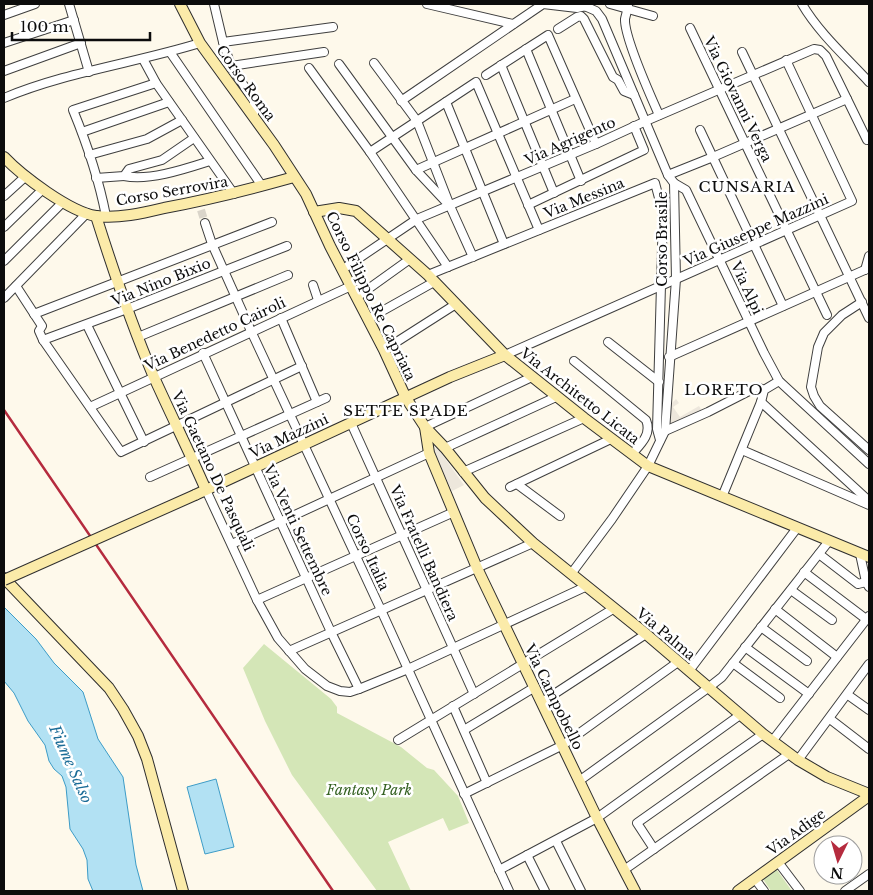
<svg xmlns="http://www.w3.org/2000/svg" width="873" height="895" font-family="'Libre Baskerville',serif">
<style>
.green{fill:#d4e6b7}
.plaza{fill:#ede7dc}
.water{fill:#b2e1f3;stroke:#3d9cc7}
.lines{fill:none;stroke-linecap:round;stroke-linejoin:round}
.street-tunnel{stroke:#dad5ca;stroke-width:8;stroke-dasharray:8 4;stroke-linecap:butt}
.street-casing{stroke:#3f3f3f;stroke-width:10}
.secondary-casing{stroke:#2e2e2e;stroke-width:12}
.street{stroke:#fff;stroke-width:8}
.secondary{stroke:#fbeba9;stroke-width:10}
.rail{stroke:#b52b3e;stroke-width:2.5}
.secondary-bridge-casing{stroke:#2e2e2e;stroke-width:12;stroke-linecap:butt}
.secondary-bridge{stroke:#fbeba9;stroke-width:10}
.labels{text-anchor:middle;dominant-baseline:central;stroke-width:5;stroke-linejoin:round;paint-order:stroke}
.street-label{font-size:14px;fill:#0c0c0c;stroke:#fff}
.park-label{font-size:14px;font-style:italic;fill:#336020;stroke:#fff}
.neighbourhood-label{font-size:15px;letter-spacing:1px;fill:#0c0c0c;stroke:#fff}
.water-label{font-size:15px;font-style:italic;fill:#1b6c97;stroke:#fff}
</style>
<rect width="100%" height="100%" fill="#fef9eb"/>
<!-- green -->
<g class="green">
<path d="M264 644 331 699 337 707V713L401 747 427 768 434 770 458 796 469 823 449 831 443 818 388 842 411 891H377L292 775 265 721 243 668Z"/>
<path d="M777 870 792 891H771L763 879Z"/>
</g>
<!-- plaza -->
<g class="plaza">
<path d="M676 399 679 403 673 407 680 417 699 406 702 411 670 424 669 422 670 405Z"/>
<path d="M436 448 439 450 464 485 452 491 434 452Z"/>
</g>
<!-- water -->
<g class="water">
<path d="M4 607 36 639 54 663 83 692 98 739 123 777 136 865 143 891H93L88 879 87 860 83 849 70 829 66 787 62 776 54 769 49 761 45 745 28 721 14 693 4 681Z"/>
<path d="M216 779 234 847 205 854 187 787Z"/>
</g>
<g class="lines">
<!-- street-tunnel -->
<path class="street-tunnel" d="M201 210 205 223"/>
<!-- street casing -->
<g class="street-casing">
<g id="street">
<path d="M69 4 89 72"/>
<path d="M214 4 223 42 231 66 254 101V118"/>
<path d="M427 4 513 24"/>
<path d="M610 4 653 16"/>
<path d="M628 4C628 9 626 14 625 19 624 37 651 97 659 115"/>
<path d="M802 4C819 33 846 57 869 82"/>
<path d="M4 15 35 4"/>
<path d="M690 28 827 315"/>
<path d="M558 29 577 17 581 16 584 19 613 77 618 80 624 91 634 95"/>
<path d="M223 42 333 27"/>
<path d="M4 43 74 20"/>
<path d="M526 49 581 181"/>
<path d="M170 52 262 186"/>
<path d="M742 52 869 318"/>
<path d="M143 59 156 83 234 194"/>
<path d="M374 63 417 121 450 206 473 257"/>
<path d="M339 64 416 170 447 203"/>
<path d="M501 65 554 193"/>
<path d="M231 66 324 52"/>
<path d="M309 68 370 152 448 267"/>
<path d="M4 71 81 43"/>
<path d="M486 75 548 35 596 144"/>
<path d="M4 98C66 72 135 63 200 43"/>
<path d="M401 101 543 4 577 8 586 6"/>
<path d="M446 102 504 244"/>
<path d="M700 130 783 306"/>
<path d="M82 132 169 102"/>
<path d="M370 152 476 82 539 230"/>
<path d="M89 155 147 139 182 120"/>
<path d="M416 170 575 99"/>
<path d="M668 175 713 157 847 99"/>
<path d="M124 176C150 181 185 169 210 161"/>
<path d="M96 178 124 176 129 169 162 160 194 138"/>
<path d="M674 183 686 190 764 353 779 381 869 464"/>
<path d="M4 196 26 176"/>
<path d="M528 205 644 150 634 126"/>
<path d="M106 216C99 180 87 144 73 110L156 83"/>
<path d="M205 223 212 244 251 331 381 610 509 891"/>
<path d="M4 227 43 189"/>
<path d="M4 261 63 202"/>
<path d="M343 269 417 219 596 144 646 121 814 49 820 50 826 56 867 140"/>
<path d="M865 270 869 256"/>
<path d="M428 275 655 183 663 213 657 429 660 440"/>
<path d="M313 285 318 300"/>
<path d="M16 286 42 326 39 331 43 340 121 452 302 366"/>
<path d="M357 297 410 259"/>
<path d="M4 298 87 213"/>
<path d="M862 302 842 315 824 333 818 347 811 387 814 396 820 406 869 450"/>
<path d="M34 314 272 222"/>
<path d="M281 318 317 402"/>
<path d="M368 319 434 282"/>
<path d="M87 325 144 442"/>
<path d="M138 337 288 275"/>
<path d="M43 340 127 309 287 246"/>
<path d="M608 342 659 382"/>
<path d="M384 350 456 304"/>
<path d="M203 353 331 632 359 689"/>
<path d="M505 355 852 201 786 60"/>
<path d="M669 357 869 268"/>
<path d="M574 361 646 420C652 434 641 444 632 454"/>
<path d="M761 402 869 501"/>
<path d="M90 407 351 286"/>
<path d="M351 423 474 694"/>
<path d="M425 427 532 377"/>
<path d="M665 431 708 412 757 387 764 390"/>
<path d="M445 448 556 397"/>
<path d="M742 450 869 505"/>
<path d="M463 472 584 418"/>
<path d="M150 477 326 398"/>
<path d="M517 484 560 516"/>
<path d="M510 487 611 439"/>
<path d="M206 490 257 600 278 638 305 669 327 686 340 691 350 692 359 689 408 669 585 587"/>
<path d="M722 497 761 402 764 390 779 381"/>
<path d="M232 544 429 453"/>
<path d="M819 554 858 584 866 582"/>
<path d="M860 554 866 582 869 587"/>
<path d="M804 572 866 619"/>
<path d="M571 574 612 519 648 466 665 431 676 279 674 183 668 175 602 19 596 11 580 4"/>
<path d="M791 590 832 620"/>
<path d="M257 600 454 512"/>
<path d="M775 609 837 657"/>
<path d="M761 627 807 661"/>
<path d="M745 647 809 694"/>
<path d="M289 651 533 543"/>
<path d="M733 663 780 698"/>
<path d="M689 671 797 528"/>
<path d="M848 695 869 710"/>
<path d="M542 702 646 634"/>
<path d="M453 706 487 783"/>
<path d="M830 719 869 749"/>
<path d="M464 730 535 687"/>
<path d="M398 740 613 609"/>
<path d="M773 740 869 616"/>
<path d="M798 760 869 664"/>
<path d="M579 781 708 688 722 677 829 541"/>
<path d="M464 794 563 745 678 662"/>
<path d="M556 841 581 891"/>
<path d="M654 849 637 823 763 734"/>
<path d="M527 855 545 891"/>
<path d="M778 862 800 891"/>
<path d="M499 870 597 818 740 715"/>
<path d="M624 870 789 754"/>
<path d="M755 879 764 891"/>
<path d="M845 891 869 874"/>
</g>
</g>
<!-- secondary casing -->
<g class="secondary-casing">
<g id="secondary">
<path d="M180 4 200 43 274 145 306 194 330 246 384 350 406 398 425 427 445 448 485 498 533 543 646 634 763 734 798 760 827 777 869 794"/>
<path d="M4 157C22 176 70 212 96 216 118 219 143 213 164 208 208 200 251 189 294 177"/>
<path d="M314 212 339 208 356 211 428 275 505 355 584 418 648 466 869 557"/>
<path d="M96 216C113 270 131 323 153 375 170 413 189 451 206 490"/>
<path d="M425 427 429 453 477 568 597 818 635 891"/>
<path d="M195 495 450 377 505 355"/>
<path d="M4 578 109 688 123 709 138 736 147 759 183 891"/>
<path d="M738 891 869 796"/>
</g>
</g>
<!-- street -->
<use href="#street" class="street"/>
<!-- secondary -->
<use href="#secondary" class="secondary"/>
<!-- rail -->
<path class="rail" d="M4 410 333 891"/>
<!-- secondary-bridge casing -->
<g class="secondary-bridge-casing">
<path id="secondary-bridge" d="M4 580 195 495"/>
</g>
<!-- secondary-bridge -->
<use href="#secondary-bridge" class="secondary-bridge"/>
</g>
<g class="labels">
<!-- street labels -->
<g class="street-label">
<text transform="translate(246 83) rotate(54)">Corso Roma</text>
<text transform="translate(738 99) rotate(64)">Via Giovanni Verga</text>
<text transform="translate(570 141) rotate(-24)">Via Agrigento</text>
<text transform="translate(172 191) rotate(-10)">Corso Serrovira</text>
<text transform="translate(584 198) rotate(-22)">Via Messina</text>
<text transform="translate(756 230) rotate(-24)">Via Giuseppe Mazzini</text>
<text transform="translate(662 239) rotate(-90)">Corso Brasile</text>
<text transform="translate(161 282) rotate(-22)">Via Nino Bixio</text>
<text transform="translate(747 288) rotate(65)">Via Alpi</text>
<text transform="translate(371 296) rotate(64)">Corso Filippo Re Capriata</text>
<text transform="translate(215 334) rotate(-25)">Via Benedetto Cairoli</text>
<text transform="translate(580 396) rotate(38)">Via Architetto Licata</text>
<text transform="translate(289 436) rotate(-25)">Via Mazzini</text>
<text transform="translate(213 471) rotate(65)">Via Gaetano De Pasquali</text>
<text transform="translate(298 530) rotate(65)">Via Venti Settembre</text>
<text transform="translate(368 552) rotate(65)">Corso Italia</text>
<text transform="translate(424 553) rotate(66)">Via Fratelli Bandiera</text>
<text transform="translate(666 634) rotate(40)">Via Palma</text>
<text transform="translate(554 697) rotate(64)">Via Campobello</text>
<text transform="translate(796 832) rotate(-36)">Via Adige</text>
</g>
<!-- park labels -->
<g class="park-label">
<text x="369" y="790">Fantasy Park</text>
</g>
<!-- neighbourhood labels -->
<g class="neighbourhood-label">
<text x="747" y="186">CUNSARIA</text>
<text x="724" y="389">LORETO</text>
<text x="406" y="410">SETTE SPADE</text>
</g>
<!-- water labels -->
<g class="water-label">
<text transform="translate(71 764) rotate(66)">Fiume Salso</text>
</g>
</g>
<!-- border -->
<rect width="873" height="895" fill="none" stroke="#0c0c0c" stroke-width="10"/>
<!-- north arrow -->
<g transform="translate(838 860) rotate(185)"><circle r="24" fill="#ffffff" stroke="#9e9e9e"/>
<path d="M0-4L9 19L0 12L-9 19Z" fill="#b52b3e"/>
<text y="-8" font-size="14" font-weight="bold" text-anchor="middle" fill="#0c0c0c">N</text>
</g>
<!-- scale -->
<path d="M12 32v8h138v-8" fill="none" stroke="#0c0c0c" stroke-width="2.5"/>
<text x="20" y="32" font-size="15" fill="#0c0c0c" stroke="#ffffff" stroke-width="4" paint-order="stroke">100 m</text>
</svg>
